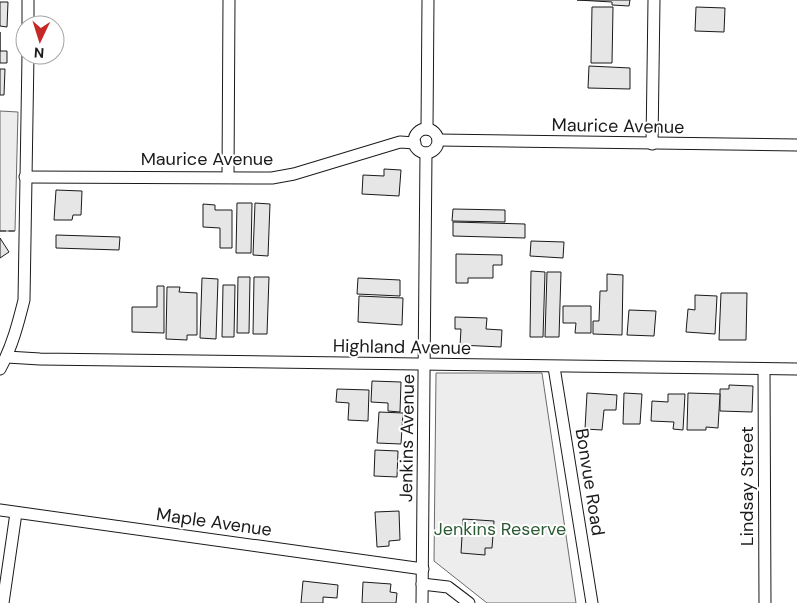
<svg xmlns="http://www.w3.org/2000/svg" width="797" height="603" font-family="'DM Sans',sans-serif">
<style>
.built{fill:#ededed;stroke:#6a6a6a}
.building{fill:#e6e6e6;stroke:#1a1a1a}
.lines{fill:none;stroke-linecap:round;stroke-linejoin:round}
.street-casing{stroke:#1a1a1a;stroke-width:13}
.street{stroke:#fff;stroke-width:11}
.fence{stroke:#1a1a1a;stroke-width:1;stroke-dasharray:6 2.5;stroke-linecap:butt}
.labels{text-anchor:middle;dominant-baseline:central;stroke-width:4;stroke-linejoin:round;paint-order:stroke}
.street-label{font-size:18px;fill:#1a1a1a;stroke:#fff}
.park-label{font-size:18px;fill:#2b5a34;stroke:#fff}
</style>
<rect width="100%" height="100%" fill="#fff"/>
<!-- built -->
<g class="built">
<path d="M0 111 18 112 15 231H0Z"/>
<path d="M436 373H542L576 603H487L434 561Z"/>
</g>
<!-- building -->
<g class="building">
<path d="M577 0H630L629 6 612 5V2Z"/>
<path d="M0 2H8L7 27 0 26Z"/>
<path d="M592 7H613L612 63H591Z"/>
<path d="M696 7 725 8 724 32 695 31Z"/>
<path d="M0 32V51H7V63H0Z"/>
<path d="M589 66 630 68V89L588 88Z"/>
<path d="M0 69H5L4 95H0Z"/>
<path d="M384 169 401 170 399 196 362 194 363 175 384 176Z"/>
<path d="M56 190 82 191 81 215H73L72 220H54Z"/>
<path d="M237 203H252L251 253H236Z"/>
<path d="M255 203 270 204 268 256 253 255Z"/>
<path d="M203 204 215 205V210H232V248H220V228L203 227Z"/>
<path d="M453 209 505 210V222L452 221Z"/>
<path d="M453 222 525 224V238L453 236Z"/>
<path d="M56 235 120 237 119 250 56 248Z"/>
<path d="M0 238 9 252 0 258Z"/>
<path d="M531 241 564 242 563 258 530 256Z"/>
<path d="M456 254 502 255V265H493V278H468V283H456Z"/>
<path d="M531 271 545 272 543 337H530Z"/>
<path d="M547 272H561L559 337H545Z"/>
<path d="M607 274 623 275 622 335 593 334V321H599L600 291H607Z"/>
<path d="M238 277H250L249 333H237Z"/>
<path d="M254 277H269L267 334H253Z"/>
<path d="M202 278 218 279 216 339 200 338Z"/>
<path d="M358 278 400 280V296L357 294Z"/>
<path d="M223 285H235L234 337H222Z"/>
<path d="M157 286H164V333L132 332V307H157Z"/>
<path d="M167 287H180L179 292 197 293V335H187V340L166 339Z"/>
<path d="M721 293H747L746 340H719Z"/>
<path d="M695 295 717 296 715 334 686 332 688 309 695 310Z"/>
<path d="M359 296 403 298 402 325 358 322Z"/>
<path d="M563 306H591V333H575L576 323H563Z"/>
<path d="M629 310 656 311 654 336 627 335Z"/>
<path d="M455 317 487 318 486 329 502 330 501 347 460 345 461 329H455Z"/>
<path d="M372 381 401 382 400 412 388 411V403L371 402Z"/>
<path d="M729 385 753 386 752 412 720 411V389H729Z"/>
<path d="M337 389 369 390 368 421 348 420 349 403 336 402Z"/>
<path d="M587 393 617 395 616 410H604L602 430 585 429Z"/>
<path d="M624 393 642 394 640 424H623Z"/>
<path d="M688 393 720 394 718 428 706 427V430H687Z"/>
<path d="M668 394H685L683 430 673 429 674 422 651 421 652 401 668 402Z"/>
<path d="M379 412 403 413 401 444 377 443Z"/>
<path d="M375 450 398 451 397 477 374 476Z"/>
<path d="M399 511 400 540 389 541V546L377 547 375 512Z"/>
<path d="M463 519 494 521 492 548H485V555L461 553Z"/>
<path d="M303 581 338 585 337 598 323 597V603H301Z"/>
<path d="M363 582 391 584 390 592 397 593 396 603H362Z"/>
</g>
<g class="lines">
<!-- street casing -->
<g class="street-casing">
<g id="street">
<path d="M28 25V0"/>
<path d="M427 129 428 0"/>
<circle cx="426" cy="141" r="12"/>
<path d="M438 140 797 145"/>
<path d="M652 144 654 0"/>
<path d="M25 177 272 178 294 174 400 142 415 143"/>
<path d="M228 177 229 0"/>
<path d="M7 357 40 359 797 369"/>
<path d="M554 367 592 603"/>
<path d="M0 369C12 347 18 324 24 300L28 55"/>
<path d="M764 369 765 603"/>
<path d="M0 510 423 569"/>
<path d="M422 584 448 587 469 603"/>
<path d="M3 603 16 513"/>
<path d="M422 603 426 153"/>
</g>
</g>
<!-- street -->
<use href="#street" class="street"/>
<!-- fence -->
<path class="fence" d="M0 231H15"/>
</g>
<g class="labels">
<!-- street labels -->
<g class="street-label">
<text transform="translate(618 126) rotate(1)">Maurice Avenue</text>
<text x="207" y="159">Maurice Avenue</text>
<text transform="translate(402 347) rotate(1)">Highland Avenue</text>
<text transform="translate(407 438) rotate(-89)">Jenkins Avenue</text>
<text transform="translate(590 482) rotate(81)">Bonvue Road</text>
<text transform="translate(747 486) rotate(-90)">Lindsay Street</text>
<text transform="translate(214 522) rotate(8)">Maple Avenue</text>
</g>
<!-- park labels -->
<g class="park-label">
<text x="500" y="529">Jenkins Reserve</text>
</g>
</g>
<!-- north arrow -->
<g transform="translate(40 40) rotate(184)"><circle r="24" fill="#ffffff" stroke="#a3a3a3"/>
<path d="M0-4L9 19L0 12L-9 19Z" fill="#c62828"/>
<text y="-8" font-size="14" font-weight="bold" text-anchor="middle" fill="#1a1a1a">N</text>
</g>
</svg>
